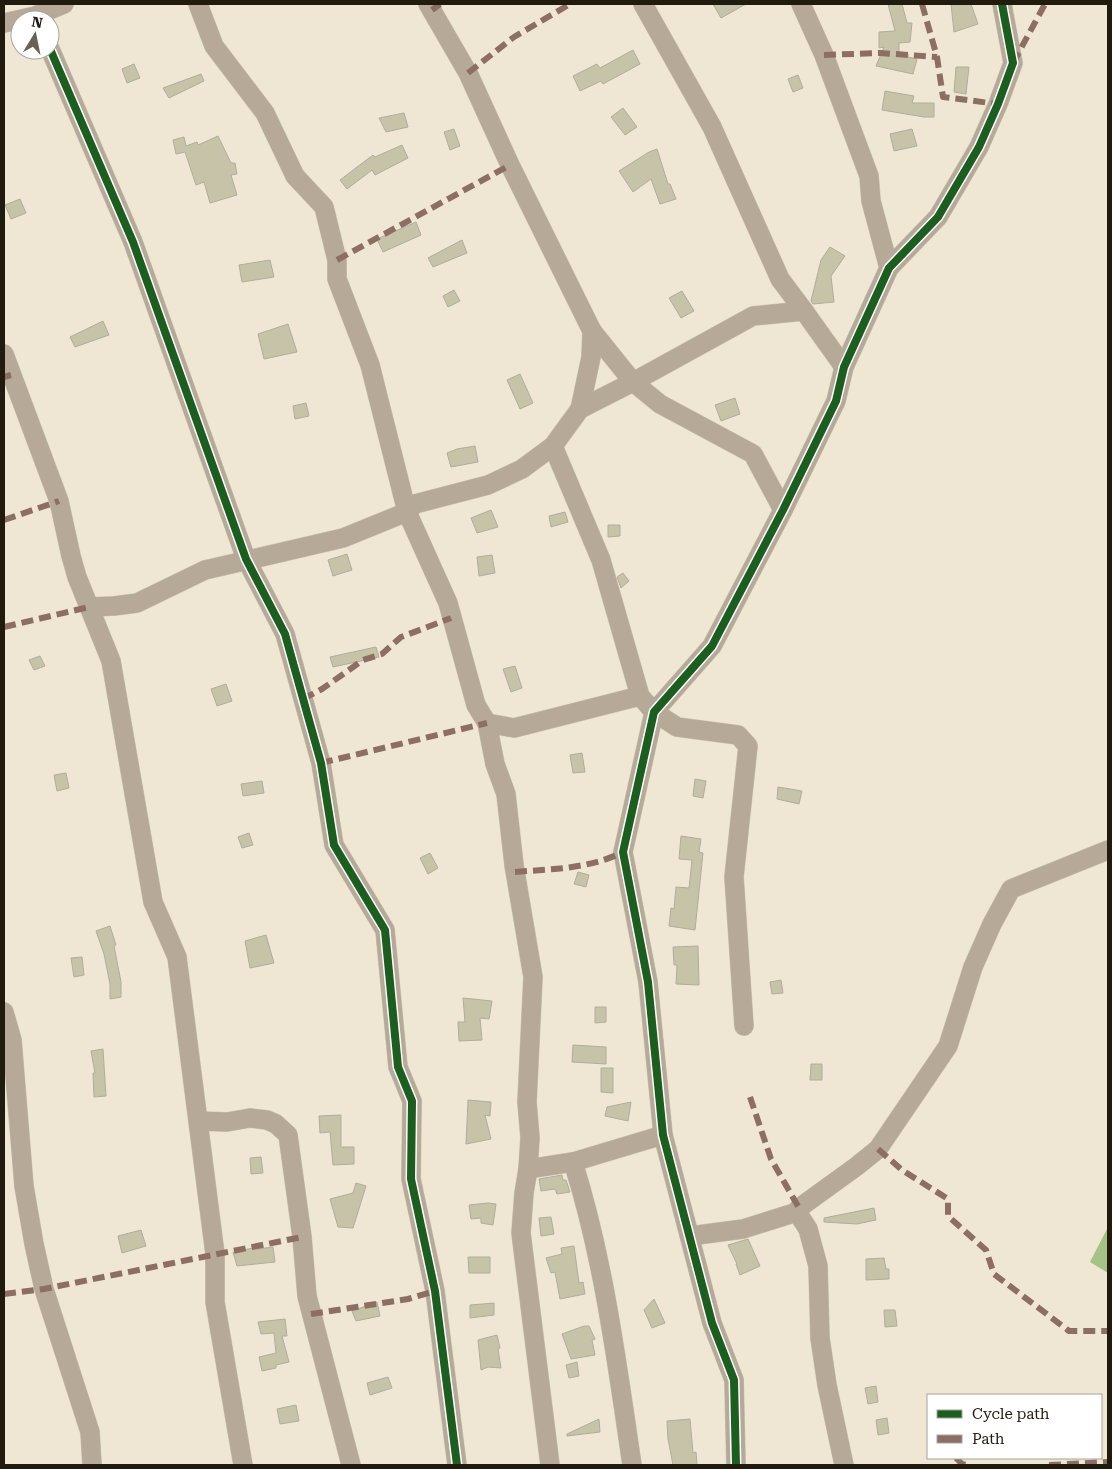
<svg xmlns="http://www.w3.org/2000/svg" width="1112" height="1469" font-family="'Roboto Serif',serif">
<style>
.water{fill:#a4c384}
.building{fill:#c6c3a8;stroke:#b0ad9e}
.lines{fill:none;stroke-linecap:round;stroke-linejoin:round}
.minor-casing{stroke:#cbc6b6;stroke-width:20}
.minor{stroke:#b7a998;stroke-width:19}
.quiet{stroke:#8d6e63;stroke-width:6;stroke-dasharray:12 6;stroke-linecap:butt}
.cycleway-casing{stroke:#fff;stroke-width:11}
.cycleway{stroke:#1b5e20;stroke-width:8}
</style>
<rect width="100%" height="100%" fill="#efe7d3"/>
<!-- water -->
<path class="water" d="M1108 1227V1273L1090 1262Z"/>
<!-- building -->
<g class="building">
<path d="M713 4H746L721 18Z"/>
<path d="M888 4H902L907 23H912L910 42 899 43V53L908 54V57L917 59 913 74 876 66 884 47 879 48V32L895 31Z"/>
<path d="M951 4H971L978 24 954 32Z"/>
<path d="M633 50 640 64 603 84 601 81 580 91 573 76 597 64 600 68Z"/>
<path d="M134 64 140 78 127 83 122 69Z"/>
<path d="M956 67H969L966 94 954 92Z"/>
<path d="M201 74 204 81 169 98 163 88Z"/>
<path d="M798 75 803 88 793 92 788 79Z"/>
<path d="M885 91 914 96 912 103H934V117H924L882 110Z"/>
<path d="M623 108 637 127 625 135 611 117Z"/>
<path d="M404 113 408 127 386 132 379 118Z"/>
<path d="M454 129 460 146 450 150 444 132Z"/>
<path d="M912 129 917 146 894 151 890 134Z"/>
<path d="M218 136 231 163H235L237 174 231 175 237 195 210 203 204 182 196 185 185 152 176 154 173 140 184 137 186 146 197 142 198 145Z"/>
<path d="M402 145 408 158 375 175 372 170 347 189 340 180 373 155 375 157Z"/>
<path d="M657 149 668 184H670L676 199 660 204 651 179 633 192 619 171 649 152Z"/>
<path d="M20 199 26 213 11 219 5 205Z"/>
<path d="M416 222 421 235 383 252 377 239Z"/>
<path d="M462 240 467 253 433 267 428 258Z"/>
<path d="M830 247 845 256 831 276 834 302 813 304 811 301 821 260Z"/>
<path d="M270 260 274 277 242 282 239 265Z"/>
<path d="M454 290 460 301 448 307 443 296Z"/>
<path d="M682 291 694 311 681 318 669 298Z"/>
<path d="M103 321 109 335 75 347 70 337Z"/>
<path d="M288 324 297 352 264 359 258 334Z"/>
<path d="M520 374 533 403 520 409 507 380Z"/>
<path d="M735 398 740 414 721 421 715 405Z"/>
<path d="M306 403 309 416 295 419 293 406Z"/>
<path d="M475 446 478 462 451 467 447 453 457 449Z"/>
<path d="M491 510 498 527 477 533 471 518Z"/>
<path d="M565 512 568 522 551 527 549 516Z"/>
<path d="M608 525H620V536L608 537Z"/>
<path d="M347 554 352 570 333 576 328 560Z"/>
<path d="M492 555 495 573 479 576 477 557Z"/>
<path d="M623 573 629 581 621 588 617 577Z"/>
<path d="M376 647 379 657 333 667 330 657Z"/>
<path d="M40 656 45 666 34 670 29 660Z"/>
<path d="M515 666 522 688 511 692 503 669Z"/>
<path d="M226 684 232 701 217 706 211 689Z"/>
<path d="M582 753 585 772 573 773 570 755Z"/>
<path d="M66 773 69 788 57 791 54 775Z"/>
<path d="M695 779 706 781 703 798 693 796Z"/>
<path d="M262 781 264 793 243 796 241 784Z"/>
<path d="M778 787 802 791 799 804 777 799Z"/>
<path d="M249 833 253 845 242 848 238 837Z"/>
<path d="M681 836 701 839 699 852 703 853 695 930 669 926 671 908 674 909 676 887 689 888 692 860 679 859Z"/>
<path d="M430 853 438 868 428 874 420 858Z"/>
<path d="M578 872 589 875 586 887 574 884Z"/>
<path d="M110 926 116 945 114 946 121 982V997L110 999V984L104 954 96 931Z"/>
<path d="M266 935 274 963 250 968 245 941Z"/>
<path d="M698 946 699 985 676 984 677 965H674L673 947Z"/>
<path d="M82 957 84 975 74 977 71 958Z"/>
<path d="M781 980 783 993 772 994 770 982Z"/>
<path d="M463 998 492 1001 489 1019 480 1018 482 1040 459 1041 458 1022H465Z"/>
<path d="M595 1007H606V1022L595 1023Z"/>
<path d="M573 1045 606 1047V1064L572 1062Z"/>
<path d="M103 1049 106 1096 94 1097 93 1073H95L91 1051Z"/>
<path d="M811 1064H822V1080H810Z"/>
<path d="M601 1068H613V1093L601 1092Z"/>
<path d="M468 1100 491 1102 490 1116 485 1115 491 1139 466 1144Z"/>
<path d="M631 1102 628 1121 605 1116 607 1107Z"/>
<path d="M341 1115V1147H354V1164L333 1165 330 1132 320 1133 319 1116Z"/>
<path d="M261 1157 263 1173 251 1174 250 1158Z"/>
<path d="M562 1175 563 1180H566L570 1192 557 1194 555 1189 541 1191 539 1179Z"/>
<path d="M356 1183 366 1186 353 1228 338 1227 330 1199 353 1193Z"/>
<path d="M488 1203 496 1204 493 1225 481 1223V1218L471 1219 469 1205Z"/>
<path d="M874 1208 876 1220 857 1224 824 1222V1218Z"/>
<path d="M551 1217 554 1234 541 1236 539 1218Z"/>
<path d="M141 1230 146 1246 122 1253 118 1236Z"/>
<path d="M748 1239 760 1266 740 1275 736 1264H737L728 1245Z"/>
<path d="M574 1246 579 1283 583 1282 585 1294 560 1299 555 1272 551 1273 546 1258 562 1254 561 1248Z"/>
<path d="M258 1247V1249L273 1247 275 1262 237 1266 233 1252Z"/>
<path d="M468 1257H490V1273H469Z"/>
<path d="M884 1258 886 1269H889V1279L866 1280V1259Z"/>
<path d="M654 1299 665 1323 652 1328 644 1310Z"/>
<path d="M377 1302 380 1316 356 1321 352 1311Z"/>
<path d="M494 1303V1315L470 1318V1305Z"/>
<path d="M884 1310H895L897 1326 885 1327Z"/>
<path d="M285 1319 287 1336H282L289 1362 276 1365V1368L262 1371 259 1357 276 1353 274 1333 261 1334 258 1322Z"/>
<path d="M584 1326H589L595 1339 592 1340 595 1355 571 1359 562 1334Z"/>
<path d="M497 1335 500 1348 498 1349 501 1368 488 1367 481 1370 478 1340Z"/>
<path d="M577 1362 579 1376 569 1378 566 1365Z"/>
<path d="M388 1377 392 1388 370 1395 367 1383Z"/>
<path d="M876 1386 878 1402 868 1404 865 1388Z"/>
<path d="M296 1405 299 1421 280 1424 277 1409Z"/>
<path d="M887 1418 889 1433 878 1435 876 1420Z"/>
<path d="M599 1419 600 1432 567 1436V1434Z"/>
<path d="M690 1419 693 1453 696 1452 697 1465H673L668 1439 667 1421Z"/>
</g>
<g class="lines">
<!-- minor casing -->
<g class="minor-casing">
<g id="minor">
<path d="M198 4 214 46 265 113 295 176 324 207 337 260V279L370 365 407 512 448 603 476 705 487 723 514 728 640 696"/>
<path d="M428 4 468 73 510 165 592 331 591 357 580 409 553 446 601 560 640 696 654 712 677 727 738 735 748 746 734 877 744 1026"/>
<path d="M801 4 824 55 869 176 871 201 889 268"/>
<path d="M4 23 35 16 64 4"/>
<path d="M50 49 133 242 246 559 285 634 321 763 334 845 385 930 398 1067 412 1101 411 1179 435 1291 457 1465"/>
<path d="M804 311 844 367"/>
<path d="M592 331 633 382 753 316 804 311 780 279 712 127 643 4"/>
<path d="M4 354 59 501 71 556 77 577 111 661 153 902 177 957 215 1254V1302L243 1465"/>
<path d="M580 409 633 382 660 404 753 454 783 510"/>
<path d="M89 607 114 606 137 603 205 570 343 538 407 512 415 504 488 485 522 469 553 446"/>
<path d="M487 723 495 764 506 794 514 865 533 977 527 1102 530 1138 528 1169"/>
<path d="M4 1012 12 1040 24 1186 34 1244 44 1289 90 1432 92 1465"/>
<path d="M198 1121 227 1122 250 1118 267 1120 276 1124 288 1135 302 1237 307 1296 351 1465"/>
<path d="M573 1162C604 1260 617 1364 632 1465"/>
<path d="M797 1212 799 1208 857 1166 878 1149 948 1046 973 967 992 924 1011 889 1108 850"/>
<path d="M690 1236 743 1229 797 1212 808 1229 818 1266 820 1338 827 1385 844 1465"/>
<path d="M550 1465 521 1233 524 1193 528 1169 573 1162 663 1135"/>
<path d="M736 1465 734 1380 712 1323 663 1135 648 982 623 852 654 712 712 646 783 510 836 401 844 367 889 268 938 217 979 147 998 104 1013 63 1002 4"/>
</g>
</g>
<!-- minor -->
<use href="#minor" class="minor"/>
<!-- quiet -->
<g class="quiet">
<path d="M922 4 937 57 943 97 998 104"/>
<path d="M432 10 440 4"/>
<path d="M824 55 880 53 937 57"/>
<path d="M1013 63 1045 4"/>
<path d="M468 73 514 37 570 4"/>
<path d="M337 260 510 165"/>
<path d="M4 377 11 375"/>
<path d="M4 520 59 501"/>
<path d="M4 627 89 607"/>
<path d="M303 699 322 689 363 660 382 654 401 637 451 618"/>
<path d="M321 763 487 723"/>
<path d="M515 872C552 869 589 869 623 852"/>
<path d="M750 1097 771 1159 799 1208"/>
<path d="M878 1149 902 1170 948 1199V1216L986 1250 994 1274 1069 1331H1108"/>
<path d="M4 1294 44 1289 302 1237"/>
<path d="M311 1314 408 1299 435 1291"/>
<path d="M956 1458 962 1464 967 1465"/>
<path d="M1049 1465 1108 1462"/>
</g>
<!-- cycleway casing -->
<g class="cycleway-casing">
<g id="cycleway">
<path d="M50 49 133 242 246 559 285 634 321 763 334 845 385 930 398 1067 412 1101 411 1179 435 1291 457 1465"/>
<path d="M736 1465 734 1380 712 1323 663 1135 648 982 623 852 654 712 712 646 783 510 836 401 844 367 889 268 938 217 979 147 998 104 1013 63 1002 4"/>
</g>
</g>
<!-- cycleway -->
<use href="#cycleway" class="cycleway"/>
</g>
<!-- border -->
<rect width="1112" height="1469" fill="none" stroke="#201b0e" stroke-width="10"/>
<!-- legend -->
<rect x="927" y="1394" width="175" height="65" fill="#ffffff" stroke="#a6a49f"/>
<rect x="937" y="1410" width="25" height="8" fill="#1b5e20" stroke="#a6a49f"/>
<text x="972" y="1419" font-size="15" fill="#201b0e">Cycle path</text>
<rect x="937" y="1435" width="25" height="8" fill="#8d6e63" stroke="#a6a49f"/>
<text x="972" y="1444" font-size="15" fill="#201b0e">Path</text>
<!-- north arrow -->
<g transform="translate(35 35) rotate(10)"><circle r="24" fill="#ffffff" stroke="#a6a49f"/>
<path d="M0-4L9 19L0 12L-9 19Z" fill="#686253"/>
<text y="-8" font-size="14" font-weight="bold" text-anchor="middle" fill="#201b0e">N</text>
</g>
</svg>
